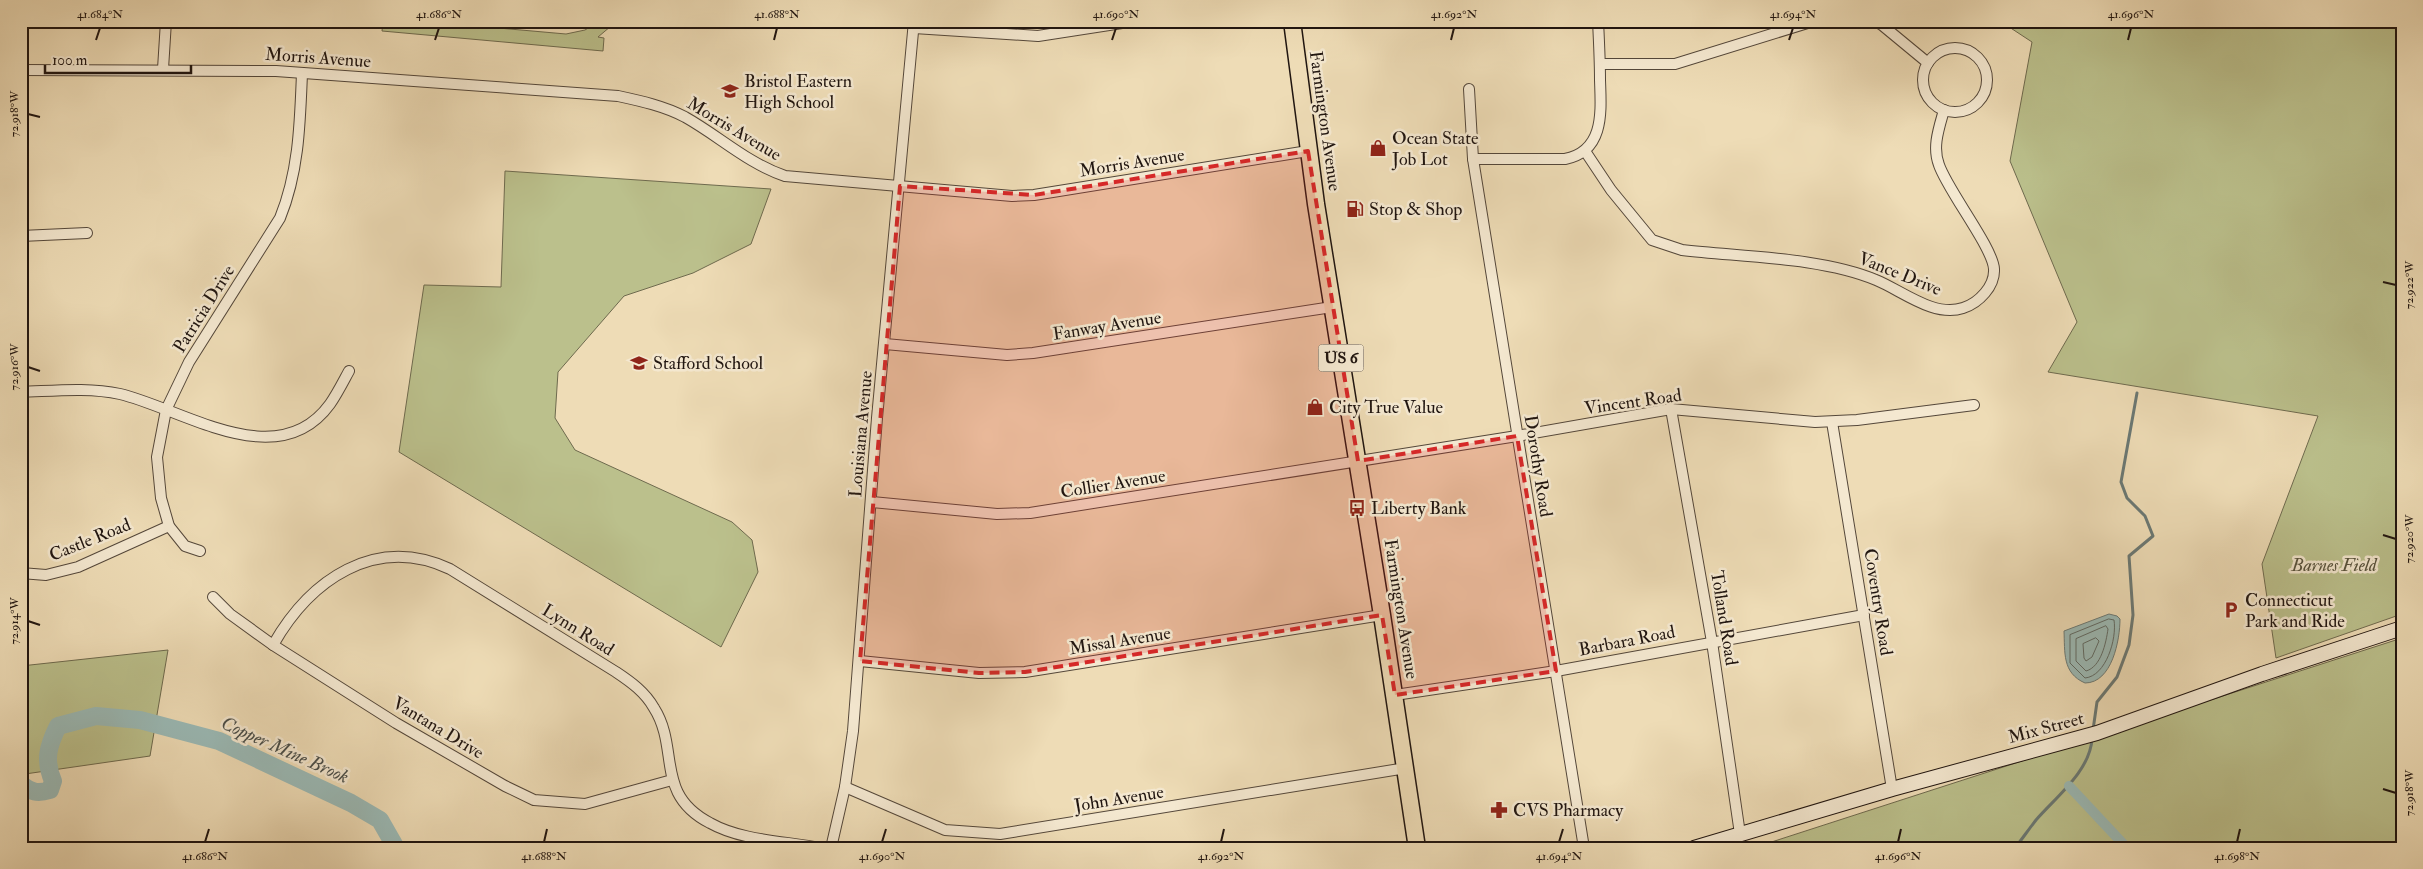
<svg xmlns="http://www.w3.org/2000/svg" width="2423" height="869" font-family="'IM FELL Double Pica',serif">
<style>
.green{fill:#bbc08c;stroke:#6e6a4e}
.water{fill:#9bbab6;stroke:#6a7874}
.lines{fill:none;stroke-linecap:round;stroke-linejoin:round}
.shore{stroke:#5e6863;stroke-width:1}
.stream{stroke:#6a7874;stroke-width:3}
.canal{stroke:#9bbab6;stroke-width:10}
.river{stroke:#9bbab6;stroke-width:18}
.minor-casing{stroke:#54473a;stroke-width:12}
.secondary-casing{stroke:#201510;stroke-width:16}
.trunk-casing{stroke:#201510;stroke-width:19}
.minor{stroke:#f4e8d0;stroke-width:10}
.secondary{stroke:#f4e8d0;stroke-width:14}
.trunk{stroke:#eedcb6;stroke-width:16}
.marked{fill:#d62828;fill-opacity:0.2;stroke:#d62828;stroke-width:4;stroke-dasharray:10 6;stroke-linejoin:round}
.ticks{fill:none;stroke:#201510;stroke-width:2}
.labels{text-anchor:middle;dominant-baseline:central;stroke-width:5;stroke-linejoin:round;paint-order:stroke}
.shield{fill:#f4e8d0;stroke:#60544a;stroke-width:1}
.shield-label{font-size:16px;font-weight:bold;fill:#201510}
.street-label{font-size:18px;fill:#201510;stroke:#f4e8d0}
.poi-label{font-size:18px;fill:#201510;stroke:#f4e8d0;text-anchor:start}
.park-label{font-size:18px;font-style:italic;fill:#56513b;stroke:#f4e8d0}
.water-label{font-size:19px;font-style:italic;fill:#4b4f4a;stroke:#f4e8d0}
.neatline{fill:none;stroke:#201510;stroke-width:2}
.ticks-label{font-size:12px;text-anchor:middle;fill:#201510}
</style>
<rect width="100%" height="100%" fill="#eedcb6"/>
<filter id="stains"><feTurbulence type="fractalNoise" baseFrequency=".004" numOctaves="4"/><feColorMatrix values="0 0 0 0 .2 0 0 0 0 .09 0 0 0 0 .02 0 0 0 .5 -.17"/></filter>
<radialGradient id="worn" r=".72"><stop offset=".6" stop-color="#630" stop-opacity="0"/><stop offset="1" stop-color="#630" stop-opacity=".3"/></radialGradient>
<!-- green -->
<g class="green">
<path d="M319 21H369L368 28Z"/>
<path d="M383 21H440L453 24 566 34 585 30 599 21H617L598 37 604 38 603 51 382 31Z"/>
<path d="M2000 21H2402V614L2276 658 2262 564 2318 416 2048 372 2077 322 2010 161 2032 42Z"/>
<path d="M505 171 771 189 751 244 693 273 624 296 558 372 555 418 575 450 732 522 752 540 758 572 721 647 399 452 424 285 501 287Z"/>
<path d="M2402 638V848H1753Z"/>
<path d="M168 650 150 756 25 774 28 848H21V666Z"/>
</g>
<!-- water -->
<path class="water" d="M2109 614 2117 616 2120 619C2120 640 2112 683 2085 683 2062 673 2065 652 2064 631Z"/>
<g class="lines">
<!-- shore -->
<g class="shore">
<path d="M2109 619 2114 620C2117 639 2106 676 2085 678L2070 663V635Z"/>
<path d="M2106 626 2108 629C2106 643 2101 667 2086 671L2076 661V639Z"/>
<path d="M2096 638 2099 641 2092 657 2086 661 2084 658 2083 644Z"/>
</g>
<!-- stream -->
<g class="stream">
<path d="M2093 730 2097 702 2117 677 2129 645 2133 615 2129 556 2153 536 2145 516 2127 498 2121 482 2137 393"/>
<path d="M2015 848C2022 839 2029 829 2036 820 2056 797 2090 771 2092 739"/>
</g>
<!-- canal -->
<path class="canal" d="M2069 786 2127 848"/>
<!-- river -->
<path class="river" d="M21 784C31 792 37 794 50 790L53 781C44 760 48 746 58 726L96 716 140 720 219 741 351 803 380 820 396 848"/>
<!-- minor casing -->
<g class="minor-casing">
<g id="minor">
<path d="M1874 21 1882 25 1928 63"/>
<path d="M914 28 1038 36 1135 21"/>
<circle cx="1955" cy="80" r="32"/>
<path d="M1600 64H1675L1814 21"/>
<path d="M163 69 166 21"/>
<path d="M21 70 276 71 618 96C641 101 664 106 685 117 719 136 747 163 785 176L1012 196 1034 195 1308 151"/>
<path d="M1469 89 1473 159 1584 848"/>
<path d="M1585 151 1611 190 1652 240 1682 250C1741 257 1821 257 1876 280 1901 290 1934 318 1963 308 1979 303 1995 286 1994 269 1993 248 1948 191 1939 165 1932 147 1939 128 1944 110"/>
<path d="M1473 159H1565C1605 151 1601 111 1600 80 1600 60 1599 41 1598 21"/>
<path d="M21 236 87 233"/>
<path d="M885 344 1007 355 1033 353 1332 307"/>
<path d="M21 392C53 391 88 387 120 394 183 409 278 476 330 404 337 394 343 382 349 371"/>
<path d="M1671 409 1712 642 1740 834"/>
<path d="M1832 422 1892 789"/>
<path d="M872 502 997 514 1030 513 1517 436 1671 409 1815 422 1857 420 1974 405"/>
<path d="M200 551 185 546 169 526 161 498 157 457 166 410 189 362 280 218C299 171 300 123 302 73"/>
<path d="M21 573 46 575 78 567 169 526"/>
<path d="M213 597 230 614 273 645 396 723 505 786 534 800 585 804 672 780"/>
<path d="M273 645C310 580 375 534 450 569L616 672C631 682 645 692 654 708 680 749 654 794 710 823 742 841 785 841 821 848"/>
<path d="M860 661 979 673 1025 672 1382 615"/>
<path d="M1395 695 1556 671 1864 615"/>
<path d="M845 787 945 830 1000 834 1406 768"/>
<path d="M831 848 845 787 853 731 877 418 914 21"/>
</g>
</g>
<!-- secondary casing -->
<g class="secondary-casing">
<path id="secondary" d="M1694 848 1892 789 2097 733 2262 674 2402 628"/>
</g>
<!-- trunk casing -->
<g class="trunk-casing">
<path id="trunk" d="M1292 21 1316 204 1382 615 1417 848"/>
</g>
<!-- minor -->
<use href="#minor" class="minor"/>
<!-- secondary -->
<use href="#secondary" class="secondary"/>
<!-- trunk -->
<use href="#trunk" class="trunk"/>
</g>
<!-- marked area -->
<path class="marked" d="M1308 151 1358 461 1517 436 1556 671 1395 695 1382 615 1025 672 979 673 860 661 900 186 1034 195Z"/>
<!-- ticks -->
<path class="ticks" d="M96 40 100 28M435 40 439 28M774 40 777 28M1112 40 1116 28M1451 40 1454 28M1789 40 1793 28M2128 40 2131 28M28 114 40 117M2383 282 2396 285M28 367 40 371M2383 535 2396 539M28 621 40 625M2383 789 2396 793M205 842 209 829M544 842 547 829M882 842 886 829M1221 842 1224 829M1559 842 1563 829M1898 842 1901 829M2237 842 2240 829"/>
<!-- icons -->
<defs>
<g id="school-bare" transform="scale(1.35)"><path d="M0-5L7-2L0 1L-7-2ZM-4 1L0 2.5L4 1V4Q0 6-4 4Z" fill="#8f2418" stroke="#f4e8d0" stroke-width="2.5" paint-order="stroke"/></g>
<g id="shop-bare" transform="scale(1.35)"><path d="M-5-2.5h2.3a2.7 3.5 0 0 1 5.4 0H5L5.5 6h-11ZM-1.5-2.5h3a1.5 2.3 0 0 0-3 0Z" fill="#8f2418" stroke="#f4e8d0" stroke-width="2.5" paint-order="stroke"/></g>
<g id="fuel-bare" transform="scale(1.35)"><path d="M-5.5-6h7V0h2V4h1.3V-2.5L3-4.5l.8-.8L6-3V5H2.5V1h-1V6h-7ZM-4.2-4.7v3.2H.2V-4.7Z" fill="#8f2418" stroke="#f4e8d0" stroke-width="2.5" paint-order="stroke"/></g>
<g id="bus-bare" transform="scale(1.35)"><path d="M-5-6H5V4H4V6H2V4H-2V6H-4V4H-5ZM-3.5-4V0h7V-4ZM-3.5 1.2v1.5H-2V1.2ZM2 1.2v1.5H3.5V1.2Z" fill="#8f2418" stroke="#f4e8d0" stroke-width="2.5" paint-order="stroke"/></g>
<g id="parking-bare" transform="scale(1.35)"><path d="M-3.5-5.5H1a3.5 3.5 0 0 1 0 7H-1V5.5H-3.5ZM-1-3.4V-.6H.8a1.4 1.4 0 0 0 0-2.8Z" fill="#8f2418" stroke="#f4e8d0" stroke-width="2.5" paint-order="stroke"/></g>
<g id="pharmacy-bare" transform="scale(1.35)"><path d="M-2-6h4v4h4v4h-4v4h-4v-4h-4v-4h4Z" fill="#8f2418" stroke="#f4e8d0" stroke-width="2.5" paint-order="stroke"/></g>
</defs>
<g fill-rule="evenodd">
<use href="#school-bare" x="730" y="91"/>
<use href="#shop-bare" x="1378" y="148"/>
<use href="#fuel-bare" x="1355" y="209"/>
<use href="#school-bare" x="639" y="363"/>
<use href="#shop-bare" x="1315" y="407"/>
<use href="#bus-bare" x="1357" y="508"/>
<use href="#parking-bare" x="2231" y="610"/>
<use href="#pharmacy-bare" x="1499" y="810"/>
</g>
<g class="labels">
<!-- shield labels -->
<rect class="shield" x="1318.5" y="344.5" width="45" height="27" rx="4"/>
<g class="shield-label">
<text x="1341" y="358">US 6</text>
</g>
<!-- street labels -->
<g class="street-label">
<text transform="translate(318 58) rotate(4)">Morris Avenue</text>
<text transform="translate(1325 121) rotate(82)">Farmington Avenue</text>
<text transform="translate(734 129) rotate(31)">Morris Avenue</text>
<text transform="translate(1132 163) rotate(-9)">Morris Avenue</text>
<text transform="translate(1900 274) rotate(22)">Vance Drive</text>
<text transform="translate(204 309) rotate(-58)">Patricia Drive</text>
<text transform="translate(1107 326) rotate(-9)">Fanway Avenue</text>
<text transform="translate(1633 402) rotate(-8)">Vincent Road</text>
<text transform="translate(861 434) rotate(-85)">Louisiana Avenue</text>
<text transform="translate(1538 466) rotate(81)">Dorothy Road</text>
<text transform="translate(1113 484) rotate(-9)">Collier Avenue</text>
<text transform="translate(90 540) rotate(-22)">Castle Road</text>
<text transform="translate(1878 602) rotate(81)">Coventry Road</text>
<text transform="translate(1401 609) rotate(81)">Farmington Avenue</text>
<text transform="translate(1724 618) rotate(81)">Tolland Road</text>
<text transform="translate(578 630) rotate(32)">Lynn Road</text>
<text transform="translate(1120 641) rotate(-9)">Missal Avenue</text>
<text transform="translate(1627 641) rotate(-11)">Barbara Road</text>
<text transform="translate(438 728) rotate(31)">Vantana Drive</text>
<text transform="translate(2046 728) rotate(-15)">Mix Street</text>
<text transform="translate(1119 799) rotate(-9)">John Avenue</text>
</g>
<!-- poi labels -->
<g class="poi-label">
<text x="744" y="81">Bristol Eastern<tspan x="744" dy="21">High School</tspan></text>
<text x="1392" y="138">Ocean State<tspan x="1392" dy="21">Job Lot</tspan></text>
<text x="1369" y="209">Stop &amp; Shop</text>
<text x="653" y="363">Stafford School</text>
<text x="1329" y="407">City True Value</text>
<text x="1371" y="508">Liberty Bank</text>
<text x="2245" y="600">Connecticut<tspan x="2245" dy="21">Park and Ride</tspan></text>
<text x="1513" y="810">CVS Pharmacy</text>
</g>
<!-- park labels -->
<g class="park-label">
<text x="2334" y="565">Barnes Field</text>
</g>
<!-- water labels -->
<g class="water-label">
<text transform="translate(285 750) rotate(24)">Copper Mine Brook</text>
</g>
</g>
<!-- margin -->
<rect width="2423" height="869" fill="none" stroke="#eedcb6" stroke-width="55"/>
<!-- scale -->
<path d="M45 65v8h146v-8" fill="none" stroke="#201510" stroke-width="2.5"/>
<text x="52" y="65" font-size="15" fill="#201510" stroke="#f4e8d0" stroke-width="4" paint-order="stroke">100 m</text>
<rect x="28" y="28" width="2368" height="814" class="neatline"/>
<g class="ticks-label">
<text x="100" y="18">41.684°N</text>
<text x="439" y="18">41.686°N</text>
<text x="777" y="18">41.688°N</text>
<text x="1116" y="18">41.690°N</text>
<text x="1454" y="18">41.692°N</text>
<text x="1793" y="18">41.694°N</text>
<text x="2131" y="18">41.696°N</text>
<text transform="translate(14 114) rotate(-90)" y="4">72.918°W</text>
<text transform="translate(2409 285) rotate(-90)" y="4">72.922°W</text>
<text transform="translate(14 367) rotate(-90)" y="4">72.916°W</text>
<text transform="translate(2409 539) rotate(-90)" y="4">72.920°W</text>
<text transform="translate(14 621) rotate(-90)" y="4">72.914°W</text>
<text transform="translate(2409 793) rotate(-90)" y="4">72.918°W</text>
<text x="205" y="860">41.686°N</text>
<text x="544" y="860">41.688°N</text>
<text x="882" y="860">41.690°N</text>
<text x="1221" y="860">41.692°N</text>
<text x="1559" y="860">41.694°N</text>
<text x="1898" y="860">41.696°N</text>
<text x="2237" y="860">41.698°N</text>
</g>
<rect width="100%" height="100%" filter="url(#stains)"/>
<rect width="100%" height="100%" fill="url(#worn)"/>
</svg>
